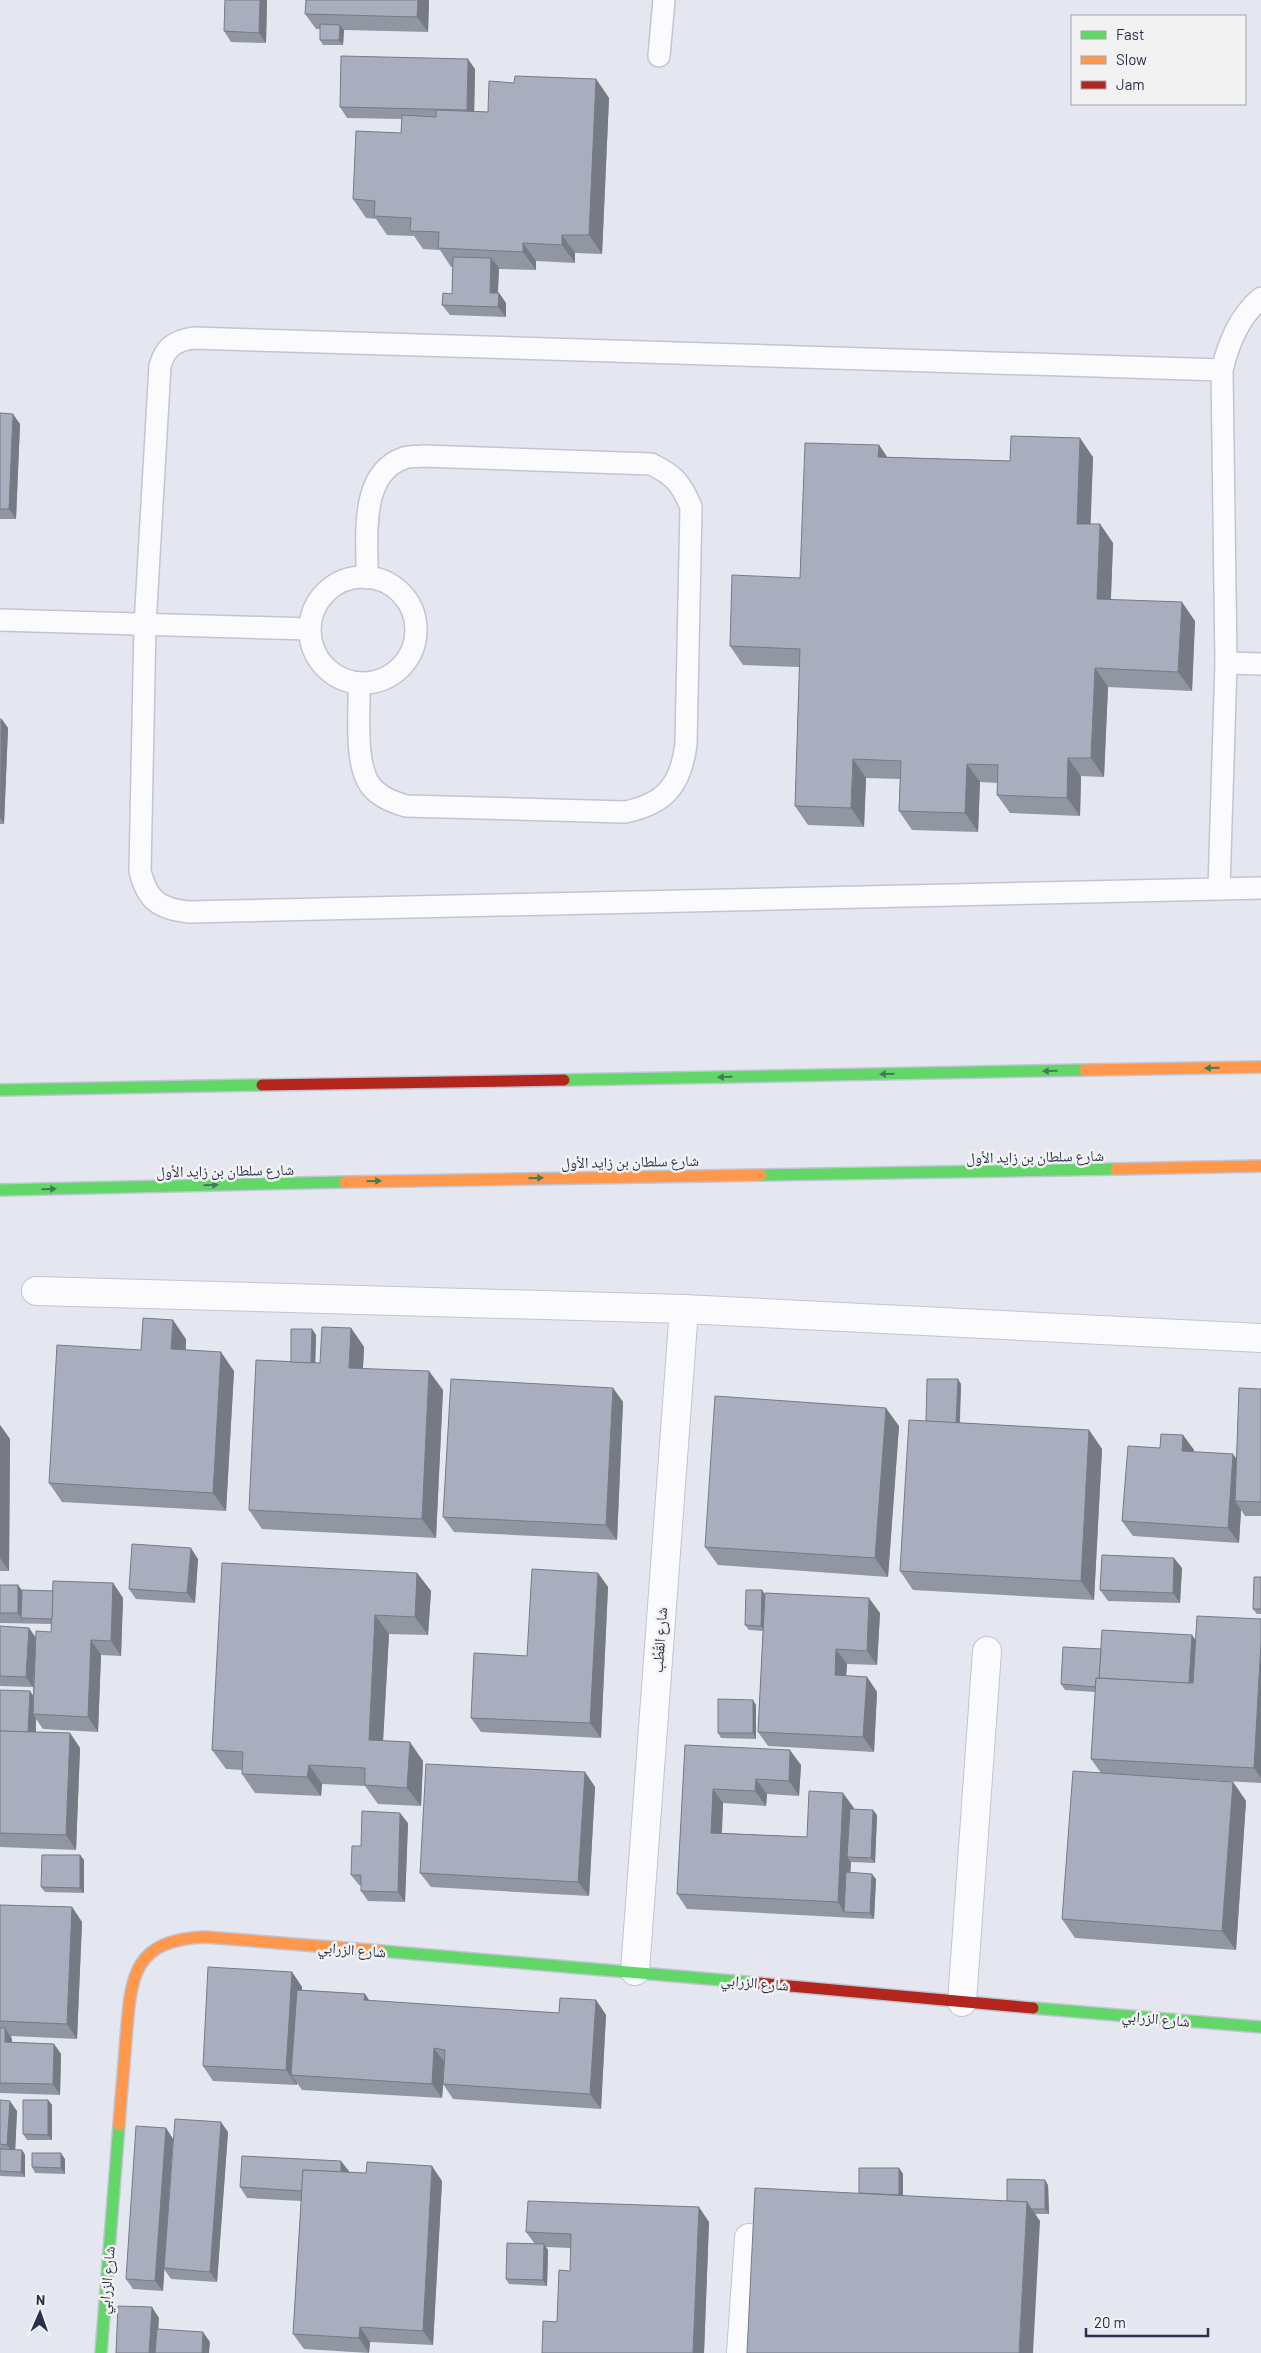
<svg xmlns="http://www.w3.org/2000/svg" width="1261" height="2353" font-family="Barlow,'Noto Naskh Arabic',sans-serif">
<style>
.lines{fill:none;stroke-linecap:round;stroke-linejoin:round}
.lane-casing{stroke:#c0c4d5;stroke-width:24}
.street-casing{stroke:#c0c4d5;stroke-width:30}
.fast-casing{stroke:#c0c4d5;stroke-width:14}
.slow-casing{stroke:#c0c4d5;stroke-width:14}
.jam-casing{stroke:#c0c4d5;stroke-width:14}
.lane{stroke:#fbfbfd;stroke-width:21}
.street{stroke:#fbfbfd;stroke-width:28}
.fast{stroke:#63d668;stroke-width:11}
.slow{stroke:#ff974d;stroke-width:11}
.jam{stroke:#b3261e;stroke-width:11}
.wall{fill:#9196a3}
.shaded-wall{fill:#767a85}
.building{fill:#a9aebe;stroke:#767a85}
.oneway{fill:#437b59}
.labels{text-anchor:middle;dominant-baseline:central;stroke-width:5;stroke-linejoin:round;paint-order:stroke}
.street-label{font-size:15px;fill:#28304c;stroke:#f2f2f2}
</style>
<rect width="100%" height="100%" fill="#e4e7f0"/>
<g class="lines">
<!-- lane casing -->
<g class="lane-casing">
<g id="lane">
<path d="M659 56 664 0"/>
<path d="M1222 370 193 338C174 341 165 348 160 366L145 625 140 871C147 900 159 909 189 912L1219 889 1226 663 1222 370C1229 342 1239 317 1261 298"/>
<circle cx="363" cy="630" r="53"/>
<path d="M0 620 310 629"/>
<path d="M1226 663 1261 664"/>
<path d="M359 683C360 712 354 762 370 785 379 797 393 802 406 806L625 812C665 804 681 785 686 744L691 507C681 483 674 475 651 464L423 456C418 457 410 456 404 458 358 474 368 539 367 578"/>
<path d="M1219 889 1261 888"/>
</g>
</g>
<!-- street casing -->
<g class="street-casing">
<g id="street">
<path d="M36 1291 684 1309 1261 1338"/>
<path d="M635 1971 684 1309"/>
<path d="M962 2002 987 1651"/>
<path d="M741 2353 749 2238"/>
</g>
</g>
<!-- fast casing -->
<g class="fast-casing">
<g id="fast">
<path d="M564 1080 1085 1070"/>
<path d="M0 1090 262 1085"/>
<path d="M761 1175 1116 1169"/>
<path d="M0 1190 345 1182"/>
<path d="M381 1951 757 1983"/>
<path d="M1033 2008 1261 2027"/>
<path d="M101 2353 119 2125"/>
</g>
</g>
<!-- slow casing -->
<g class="slow-casing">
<g id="slow">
<path d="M1085 1070 1261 1067"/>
<path d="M1116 1169 1261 1166"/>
<path d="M345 1182 761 1175"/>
<path d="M119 2125C121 2096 124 2067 126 2038 131 1977 132 1940 205 1937L381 1951"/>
</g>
</g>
<!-- jam casing -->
<g class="jam-casing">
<g id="jam">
<path d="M262 1085 564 1080"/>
<path d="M757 1983 1033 2008"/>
</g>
</g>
<!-- lane -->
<use href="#lane" class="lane"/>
<!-- street -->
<use href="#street" class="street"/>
<!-- fast -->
<use href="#fast" class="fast"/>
<!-- slow -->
<use href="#slow" class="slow"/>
<!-- jam -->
<use href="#jam" class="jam"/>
</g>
<!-- wall -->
<g class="wall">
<path d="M267 0 266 43 231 42 224 31Z"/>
<path d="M429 0 428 32 344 30 343 45H323L320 40V29H316L305 14Z"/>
<path d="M475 69 474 111 488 112 514 83 596 79 609 98 602 254 575 253V263L536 261V270L499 269 498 293H499L506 303V317L450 315 442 305 452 294 453 267H451L440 250 423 249 414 236 387 235 376 219 366 218 353 199 401 133 402 119 347 118 340 107Z"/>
<path d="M0 413 20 424 16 519H0Z"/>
<path d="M879 445 887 457 1010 461 1093 457 1090 524H1100L1113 543 1111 600 1195 621 1192 691 1108 687 1104 777 1081 776 1080 816 1010 813 997 795 998 783 980 782 978 832 912 830 899 811 900 779 866 778 864 827 808 825 795 806 800 667 743 665 730 646 800 578Z"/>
<path d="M0 718 8 728 4 824H0Z"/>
<path d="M351 1328 364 1347 363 1368 443 1390 436 1538 262 1529 249 1510 291 1362 312 1329 316 1335 315 1363H320Z"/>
<path d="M186 1339V1350L234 1371 226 1511 62 1502 49 1483 141 1350Z"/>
<path d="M961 1384 960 1423 1089 1430 1102 1449 1094 1600 913 1590 900 1571 926 1421Z"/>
<path d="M613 1388 623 1402 617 1540 454 1532 443 1517Z"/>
<path d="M1261 1389V1516H1245L1241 1510 1239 1543 1133 1536 1122 1521 1160 1448 1183 1435 1194 1450V1452L1236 1458Z"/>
<path d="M0 1425 10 1439 9 1571H0Z"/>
<path d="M899 1426 888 1577 718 1565 705 1547Z"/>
<path d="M198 1559 195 1603 136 1599 129 1589Z"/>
<path d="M1182 1568 1180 1603 1108 1601 1100 1590Z"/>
<path d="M417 1573 431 1591 428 1635 389 1634 383 1741 423 1761 421 1806 378 1804 365 1786 322 1784 321 1796 255 1793 242 1774V1770L226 1769 212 1750Z"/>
<path d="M598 1573 608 1587 601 1738 481 1732 471 1718 527 1656Z"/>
<path d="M1261 1577V1614H1257L1253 1609Z"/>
<path d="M113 1583 123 1598 121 1656 101 1655 98 1732 43 1729 36 1719V1732L70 1733 80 1748 76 1850 0 1847V1690L33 1697V1687L0 1686V1626L29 1628 36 1638 51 1632 52 1624 0 1623V1585H18L22 1590 53 1591Z"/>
<path d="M762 1590 765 1595 880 1613 877 1665 847 1664 846 1676 867 1677 877 1692 874 1752 768 1746 758 1732 763 1631 749 1630 745 1625Z"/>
<path d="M1261 1619V1783L1153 1777 1233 1782 1246 1801 1236 1950 1075 1938 1062 1919 1101 1773 1091 1759 1095 1692 1065 1690 1061 1684 1101 1649 1192 1635 1195 1641Z"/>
<path d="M756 1705V1739L721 1738 718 1733Z"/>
<path d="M685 1745 801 1765 799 1796 767 1794 766 1806 723 1803 722 1833 807 1837 854 1808 853 1809 877 1815 875 1863 851 1862 850 1873 876 1879 874 1919 687 1909 677 1894Z"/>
<path d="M585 1772 595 1787 589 1896 431 1887 420 1873Z"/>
<path d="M408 1823 405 1902 368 1901 361 1891V1885H359L351 1875 361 1846Z"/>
<path d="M80 1855 84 1860V1893L45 1892 41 1887Z"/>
<path d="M0 1905 72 1907 82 1922 77 2039 11 2036 12 2039V2042L54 2044 61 2054 60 2095 0 2093Z"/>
<path d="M292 1972 302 1987V1990L365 1994 369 2001 559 2013 596 2000 606 2015 601 2109 453 2099 443 2084 442 2098 302 2090 297 2083V2085L213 2081 203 2066Z"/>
<path d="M0 2100 17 2111 15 2150H22L25 2155V2177L0 2176Z"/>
<path d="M48 2100 52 2105V2140H27L23 2134Z"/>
<path d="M166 2128 173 2139 165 2250 228 2132 217 2282 171 2279 164 2269 163 2291 133 2289 126 2279Z"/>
<path d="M65 2159V2174L35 2173 32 2167Z"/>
<path d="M899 2168 903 2174V2196L1007 2201 1048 2185 1049 2214H1035L1040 2221 859 2193Z"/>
<path d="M349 2171V2172L442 2181 433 2345 370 2342 369 2353 304 2349 293 2334 301 2201 247 2198 240 2187Z"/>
<path d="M709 2222 704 2353H542L557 2322 570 2271 571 2248 546 2247 548 2250 547 2286 509 2284 506 2279 535 2244 526 2232Z"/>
</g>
<!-- shaded-wall -->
<g class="shaded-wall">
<path d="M260 0H267L266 43 259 33Z"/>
<path d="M418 0H429L428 32 417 17Z"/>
<path d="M340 25 344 30 343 45 339 40Z"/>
<path d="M468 59 475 69 474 121 467 110Z"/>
<path d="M596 79 609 98 602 254 589 235Z"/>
<path d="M562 235 575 253V263L562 245Z"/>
<path d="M523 243 536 261V270L523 252Z"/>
<path d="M491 258 499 268 497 303 490 293Z"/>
<path d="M499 293 506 303V317L498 307Z"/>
<path d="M13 414 20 424 16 519 9 509Z"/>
<path d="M1080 438 1093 457 1090 542 1077 524Z"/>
<path d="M879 445 892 464 878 457Z"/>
<path d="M1100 524 1113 543 1110 618 1097 599Z"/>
<path d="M1182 602 1195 621 1192 691 1178 672Z"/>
<path d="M1095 668 1108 687 1104 777 1091 758Z"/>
<path d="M1 718 8 728 4 824 0 818Z"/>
<path d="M1068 758 1081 776 1080 816 1067 798Z"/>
<path d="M853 759 866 778 864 827 851 808Z"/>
<path d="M967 764 980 782 978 832 965 813Z"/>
<path d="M173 1320 186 1339 184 1368 171 1349Z"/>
<path d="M351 1328 364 1347 362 1386 349 1368Z"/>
<path d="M312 1329 316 1335 315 1373 311 1367Z"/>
<path d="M221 1352 234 1371 226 1511 213 1493Z"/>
<path d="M429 1371 443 1390 436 1538 422 1519Z"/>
<path d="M958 1379 961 1384 959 1434 956 1429Z"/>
<path d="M613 1388 623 1402 617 1540 606 1525Z"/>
<path d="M886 1408 899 1426 888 1577 875 1558Z"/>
<path d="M0 1425 10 1439 9 1571 0 1558Z"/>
<path d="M1089 1430 1102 1449 1094 1600 1081 1581Z"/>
<path d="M1183 1435 1194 1450 1193 1466 1182 1451Z"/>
<path d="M1233 1454 1244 1469 1235 1501 1241 1510 1239 1543 1228 1528Z"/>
<path d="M191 1548 198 1559 195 1603 187 1593Z"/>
<path d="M1174 1558 1182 1568 1180 1603 1173 1593Z"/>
<path d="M417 1573 431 1591 428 1635 415 1617Z"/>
<path d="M598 1573 608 1587 601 1738 590 1723Z"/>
<path d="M113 1583 123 1598 121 1656 111 1641Z"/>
<path d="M18 1585 25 1596 21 1618 25 1623 18 1613Z"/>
<path d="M762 1590 766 1596 764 1631 761 1626Z"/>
<path d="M869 1598 880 1613 877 1665 867 1651Z"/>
<path d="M375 1615 389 1634 382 1759 369 1740Z"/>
<path d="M29 1628 36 1638 33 1687 26 1677Z"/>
<path d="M1192 1635 1199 1645 1196 1698 1189 1687Z"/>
<path d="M91 1640 101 1655 98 1732 88 1717Z"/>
<path d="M1261 1643V1778L1254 1768Z"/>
<path d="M836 1649 847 1664 845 1690 835 1675Z"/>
<path d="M867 1677 877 1692 874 1752 863 1737Z"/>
<path d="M30 1691 37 1701 33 1714 36 1719 35 1747 28 1736Z"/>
<path d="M753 1700 756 1705V1739L753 1733Z"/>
<path d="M70 1733 80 1748 76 1850 66 1835Z"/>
<path d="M410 1742 423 1761 421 1806 407 1788Z"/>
<path d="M790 1750 801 1765 799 1796 789 1781Z"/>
<path d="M309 1765 322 1784 321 1796 307 1777Z"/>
<path d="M585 1772 595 1787 589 1896 578 1882Z"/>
<path d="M756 1779 767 1794 766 1806 755 1791Z"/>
<path d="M1233 1782 1246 1801 1236 1950 1222 1931Z"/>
<path d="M713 1789 723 1803 721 1847 711 1833Z"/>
<path d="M843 1793 854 1808 851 1857H847L851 1862 848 1912H844L838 1902Z"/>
<path d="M873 1810 877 1815 875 1863 871 1858Z"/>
<path d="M400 1813 408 1823 405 1902 398 1892Z"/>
<path d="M80 1855 84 1860V1893L80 1888Z"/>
<path d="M872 1874 876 1879 874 1919 870 1913Z"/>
<path d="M72 1907 82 1922 77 2039 67 2024Z"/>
<path d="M292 1972 302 1987 297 2075H291L297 2083V2085L286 2070Z"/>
<path d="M365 1994 375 2009 364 2000Z"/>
<path d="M596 2000 606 2015 601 2109 590 2094Z"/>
<path d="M5 2028 12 2039V2052L5 2042Z"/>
<path d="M54 2044 61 2054 60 2095 53 2084Z"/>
<path d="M434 2048 445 2063 442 2098 432 2084Z"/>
<path d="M48 2100 52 2105V2140L48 2135Z"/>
<path d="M10 2101 17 2111 15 2155 7 2145Z"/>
<path d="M221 2122 228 2132 217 2282 210 2272Z"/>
<path d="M166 2128 173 2139 163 2291 155 2281Z"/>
<path d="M22 2150 25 2155V2177L21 2172Z"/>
<path d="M61 2153 65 2159V2174L61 2168Z"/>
<path d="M341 2161 349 2171 348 2186 340 2176Z"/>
<path d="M432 2166 442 2181 433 2345 423 2331Z"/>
<path d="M899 2168 903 2174V2208L899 2202Z"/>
<path d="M1045 2180 1048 2185 1049 2214 1045 2209Z"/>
<path d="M1027 2202 1040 2221 1033 2353H1019Z"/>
<path d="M699 2207 709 2222 704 2353H693Z"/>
<path d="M544 2244 548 2250 547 2286 543 2280Z"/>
<path d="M152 2307 159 2318 157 2353H149Z"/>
<path d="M360 2327 370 2342 369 2353 359 2338Z"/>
<path d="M203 2332 210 2342 209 2353H202Z"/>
</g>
<!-- building -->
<g class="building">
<path d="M225 0H260L259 33 224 31Z"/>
<path d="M306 0H418L417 17 305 14Z"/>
<path d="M320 24 340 25 339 40H320Z"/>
<path d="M341 56 468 59 467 110 340 107Z"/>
<path d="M515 76 596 79 589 235H562V245L523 243V252L438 248 439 232 410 231 411 218 374 216 375 201 353 199 356 131 401 133 402 115 436 117V110L488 112 489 81 514 83Z"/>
<path d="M453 257 491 258 490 293H499L498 307 442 305 443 293 452 294Z"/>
<path d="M0 413 13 414 9 509H0Z"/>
<path d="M1011 436 1080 438 1077 524H1100L1097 599 1182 602 1178 672 1095 668 1091 758H1068L1067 798 997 795 998 765 967 764 965 813 899 811 901 761 853 759 851 808 795 806 800 649 730 646 732 575 800 578 805 443 879 445 878 457 1010 461Z"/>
<path d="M143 1318 173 1320 171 1349 221 1352 213 1493 49 1483 57 1345 141 1350Z"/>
<path d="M322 1327 351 1328 349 1368 429 1371 422 1519 249 1510 256 1360 320 1363Z"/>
<path d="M291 1329H312L311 1363 291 1362Z"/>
<path d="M451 1379 613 1388 606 1525 443 1517Z"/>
<path d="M927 1379H958L956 1423 926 1421Z"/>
<path d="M1239 1388 1261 1389V1502L1235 1501Z"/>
<path d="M715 1396 886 1408 875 1558 705 1547Z"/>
<path d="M909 1420 1089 1430 1081 1581 900 1571Z"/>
<path d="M1161 1434 1183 1435 1182 1451 1233 1454 1228 1528 1122 1521 1128 1446 1160 1448Z"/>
<path d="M132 1544 191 1548 187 1593 129 1589Z"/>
<path d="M1102 1555 1174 1558 1173 1593 1100 1590Z"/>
<path d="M222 1563 417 1573 415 1617 375 1615 369 1740 410 1742 407 1788 365 1785V1768L309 1765 307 1777 242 1774 243 1752 212 1750Z"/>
<path d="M532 1569 598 1573 590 1723 471 1718 474 1653 527 1656Z"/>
<path d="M1254 1577H1261V1609H1253Z"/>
<path d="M53 1581 113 1583 111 1641 91 1640 88 1717 33 1714 36 1631 51 1632Z"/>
<rect x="0" y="1585" width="18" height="28"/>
<path d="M22 1590 53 1591 52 1619 21 1618Z"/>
<path d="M746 1590H762L761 1626 745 1625Z"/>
<path d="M765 1593 869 1598 867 1651 836 1649 835 1675 867 1677 863 1737 758 1732Z"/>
<path d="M1197 1616 1261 1619V1643L1254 1768 1091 1759 1096 1678 1193 1683Z"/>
<path d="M0 1626 29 1628 26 1677 0 1676Z"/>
<path d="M1102 1630 1192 1635 1189 1683 1099 1678Z"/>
<path d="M1063 1647 1101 1649 1099 1678H1096L1095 1687 1061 1684Z"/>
<path d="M0 1690 30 1691 28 1732 0 1731Z"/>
<path d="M718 1699 753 1700V1733H718Z"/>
<path d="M0 1731 70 1733 66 1835 0 1833Z"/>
<path d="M685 1745 790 1750 789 1781 756 1779 755 1791 713 1789 711 1833 807 1837 809 1791 843 1793 838 1902 677 1894Z"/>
<path d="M426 1764 585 1772 578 1882 420 1873Z"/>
<path d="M1073 1771 1233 1782 1222 1931 1062 1919Z"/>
<path d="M850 1809 873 1810 871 1858 847 1857Z"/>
<path d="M362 1811 400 1813 398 1892 361 1891V1875H351L352 1846H361Z"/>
<path d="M42 1855H80V1888L41 1887Z"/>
<path d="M846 1872 872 1874 870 1913 844 1912Z"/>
<path d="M0 1905 72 1907 67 2024 0 2021Z"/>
<path d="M208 1967 292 1972 286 2070 203 2066Z"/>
<path d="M297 1990 365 1994 364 2000 559 2013 560 1998 596 2000 590 2094 443 2084 445 2050 434 2048 432 2084 291 2075Z"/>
<path d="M0 2028H5V2042L54 2044 53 2084 0 2083Z"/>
<path d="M0 2100 10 2101 7 2145 0 2144Z"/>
<path d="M23 2100H48V2135L23 2134Z"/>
<path d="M175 2119 221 2122 210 2272 164 2268Z"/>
<path d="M136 2126 166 2128 155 2281 126 2279Z"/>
<path d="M0 2149 22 2150 21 2172 0 2171Z"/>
<path d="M32 2153H61V2168L32 2167Z"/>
<path d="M242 2156 341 2161V2172L303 2170 302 2191 240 2187Z"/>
<path d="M367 2162 432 2166 423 2331 360 2327 359 2338 293 2334 303 2170 366 2173Z"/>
<path d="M859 2168H899V2195L859 2193Z"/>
<path d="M1007 2179 1045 2180V2209H1031L1027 2202 1007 2201Z"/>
<path d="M755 2188 1027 2202 1019 2353H747Z"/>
<path d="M528 2201 699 2207 693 2353H542L543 2321 557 2322 559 2270 570 2271 571 2234 526 2232Z"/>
<path d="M507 2243 544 2244 543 2280 506 2279Z"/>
<path d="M118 2306 152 2307 149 2353H116Z"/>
<path d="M157 2329 203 2332 202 2353H155Z"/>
</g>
<!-- one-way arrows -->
<defs><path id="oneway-solid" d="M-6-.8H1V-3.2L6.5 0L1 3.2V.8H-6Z" transform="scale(1.25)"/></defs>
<g class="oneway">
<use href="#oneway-solid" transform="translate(1212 1068) rotate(179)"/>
<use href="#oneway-solid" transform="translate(1050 1071) rotate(179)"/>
<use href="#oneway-solid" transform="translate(887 1074) rotate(179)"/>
<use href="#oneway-solid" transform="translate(725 1077) rotate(179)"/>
<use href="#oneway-solid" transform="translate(536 1178) rotate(-1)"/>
<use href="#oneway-solid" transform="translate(374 1181) rotate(-1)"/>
<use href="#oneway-solid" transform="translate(211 1185) rotate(-1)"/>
<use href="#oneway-solid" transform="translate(49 1189) rotate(-1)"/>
</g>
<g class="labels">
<!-- street labels -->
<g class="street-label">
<text transform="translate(1035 1156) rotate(-1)">شارع سلطان بن زايد الأول</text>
<text transform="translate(630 1161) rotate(-1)">شارع سلطان بن زايد الأول</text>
<text transform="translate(225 1170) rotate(-1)">شارع سلطان بن زايد الأول</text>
<text transform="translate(659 1640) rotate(-86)">شارع القُطُب</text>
<text transform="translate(352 1949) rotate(4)">شارع الزرابي</text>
<text transform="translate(755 1982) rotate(5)">شارع الزرابي</text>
<text transform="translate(1156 2018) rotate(5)">شارع الزرابي</text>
<text transform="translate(106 2280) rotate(-85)">شارع الزرابي</text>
</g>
</g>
<!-- legend -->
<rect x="1071" y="15" width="175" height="90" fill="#f2f2f2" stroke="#a1a4b0"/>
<rect x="1081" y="31" width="25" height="8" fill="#63d668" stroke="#a1a4b0"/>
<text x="1116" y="40" font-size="15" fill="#28304c">Fast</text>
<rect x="1081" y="56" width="25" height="8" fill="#ff974d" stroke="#a1a4b0"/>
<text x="1116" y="65" font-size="15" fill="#28304c">Slow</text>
<rect x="1081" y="81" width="25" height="8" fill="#b3261e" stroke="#a1a4b0"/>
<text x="1116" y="90" font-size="15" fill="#28304c">Jam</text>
<!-- north arrow -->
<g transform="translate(40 2313) rotate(2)" stroke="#f2f2f2" stroke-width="4" paint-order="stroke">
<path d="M0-4L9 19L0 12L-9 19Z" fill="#28304c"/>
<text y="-8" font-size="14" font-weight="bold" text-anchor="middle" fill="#28304c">N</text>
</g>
<!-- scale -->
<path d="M1086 2328v8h122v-8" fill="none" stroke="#28304c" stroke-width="2.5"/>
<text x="1094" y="2328" font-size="15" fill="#28304c" stroke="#f2f2f2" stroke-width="4" paint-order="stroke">20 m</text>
</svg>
